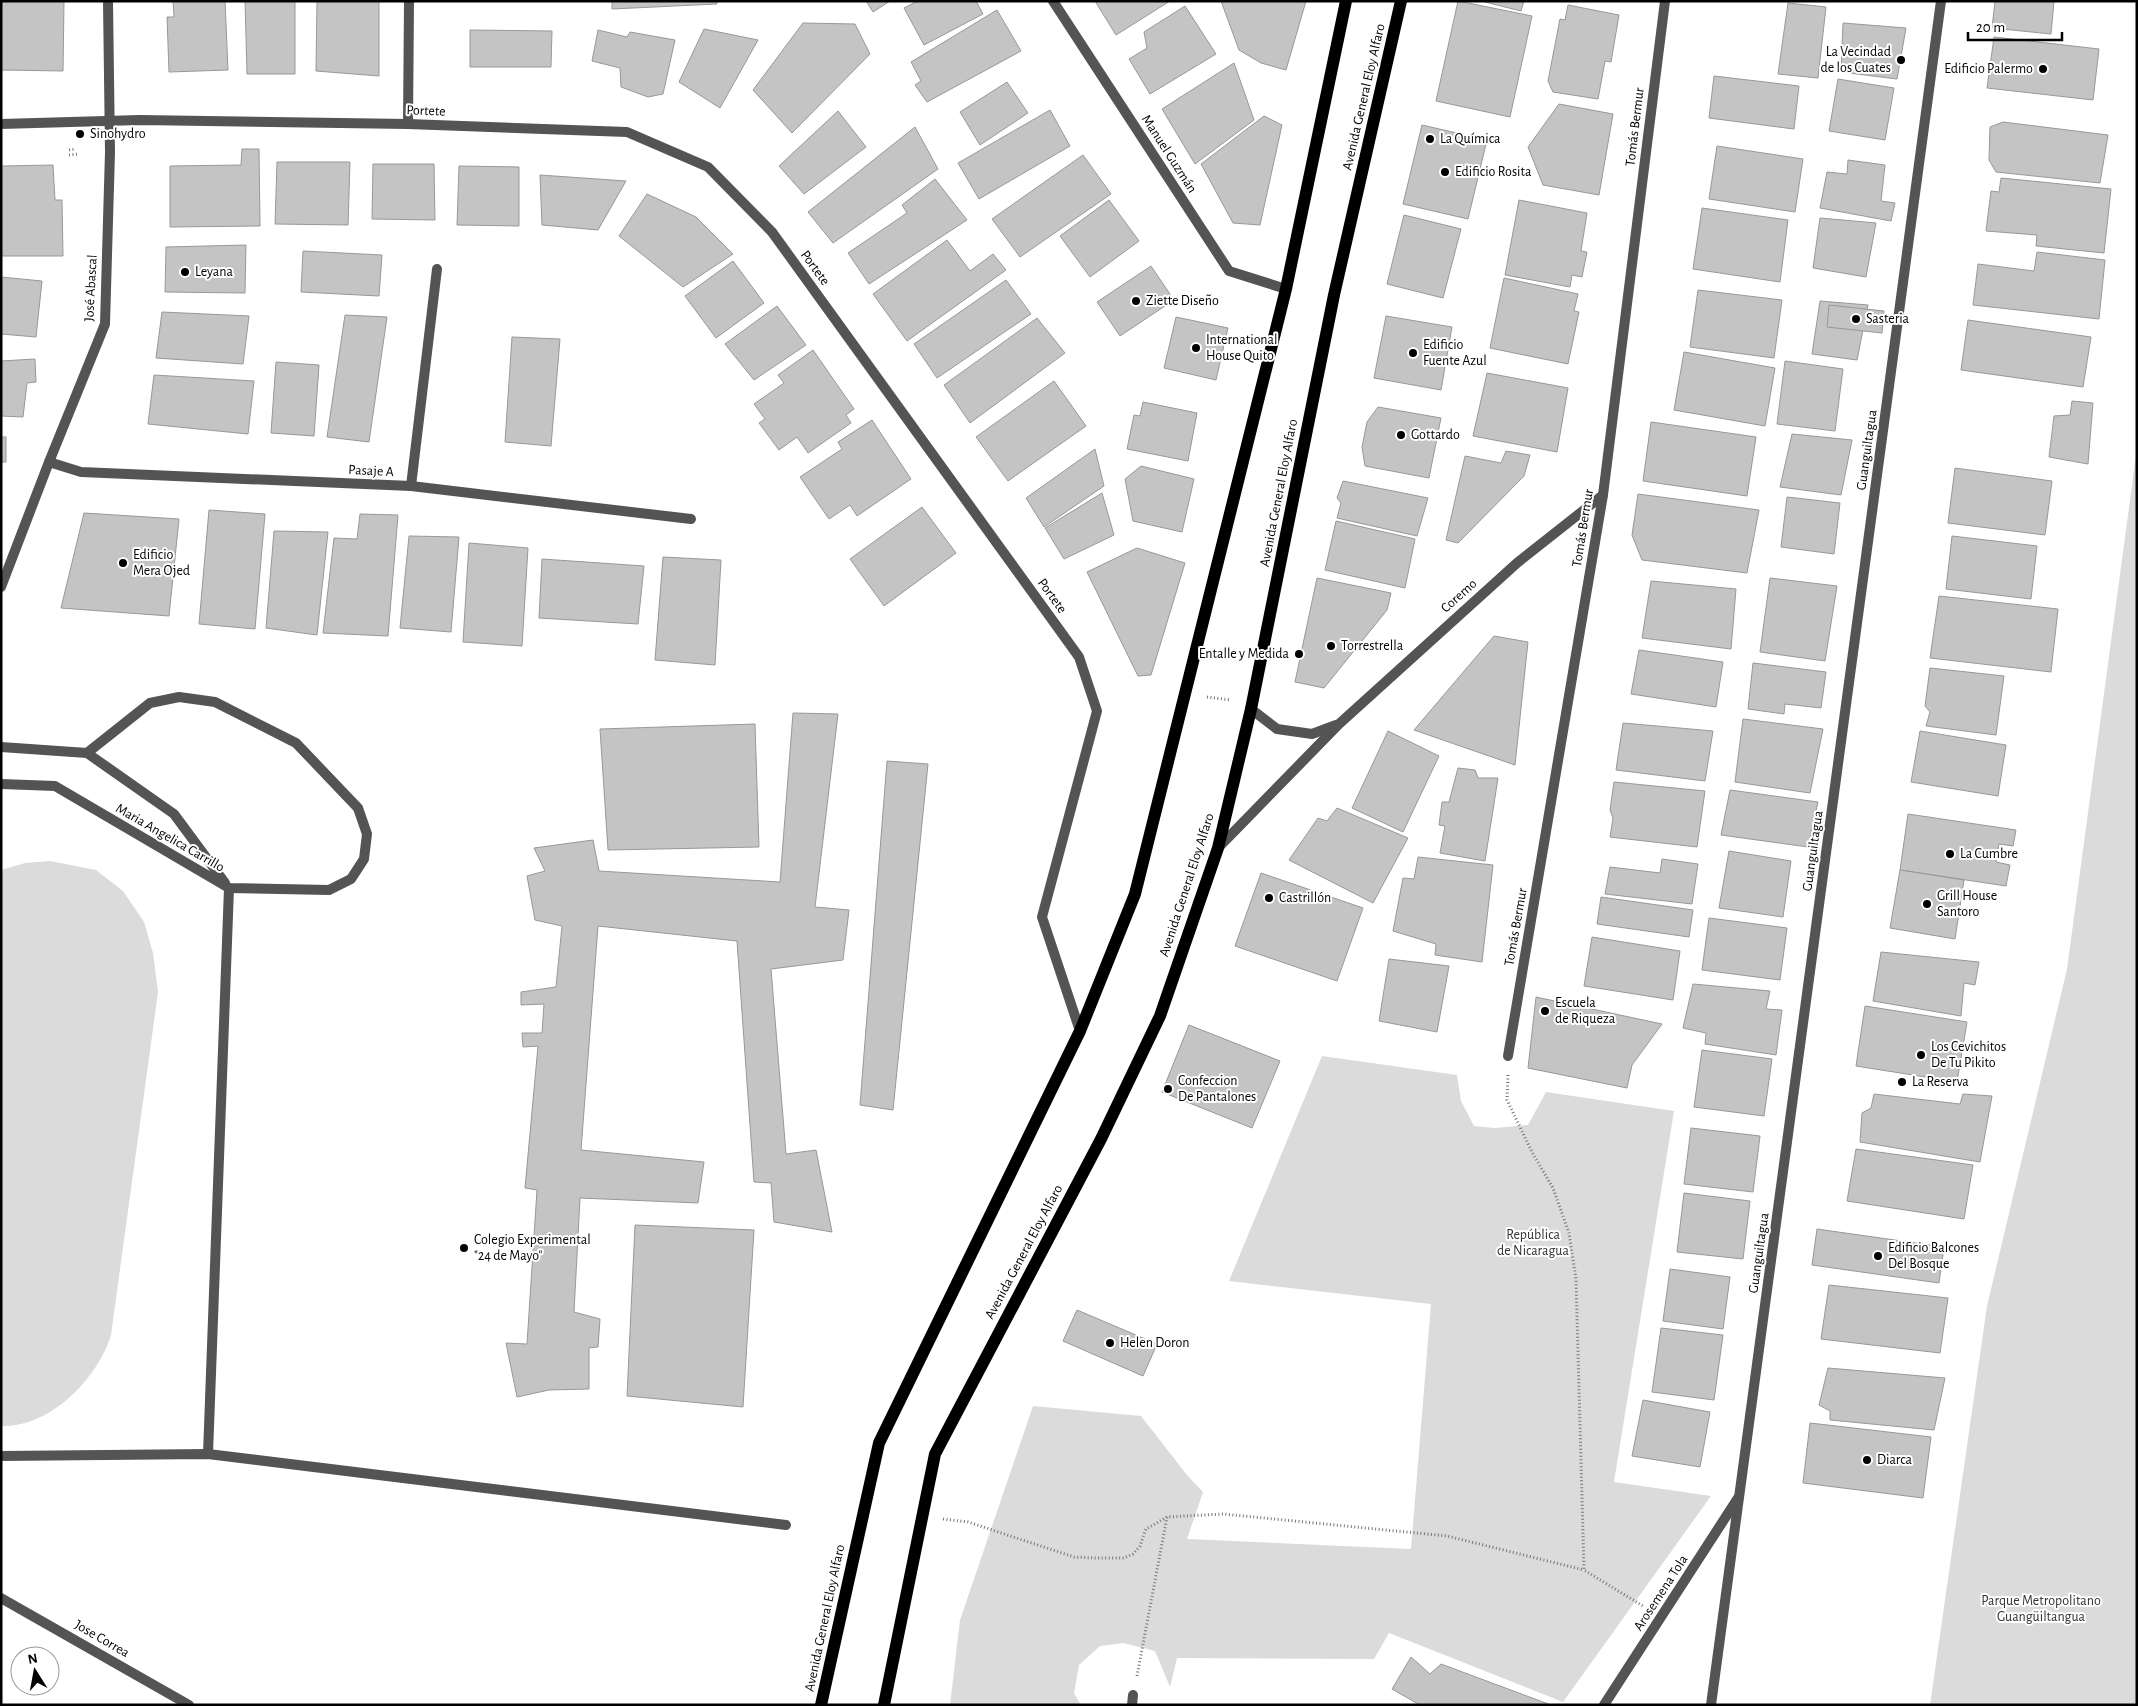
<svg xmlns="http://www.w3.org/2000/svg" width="2138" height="1706" font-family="'Alegreya Sans',sans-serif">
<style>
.green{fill:#dbdbdb}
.building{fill:#c4c4c4;stroke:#989898}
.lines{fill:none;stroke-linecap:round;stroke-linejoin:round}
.path{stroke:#767676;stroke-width:3;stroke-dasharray:1 2.5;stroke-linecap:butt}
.lane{stroke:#545454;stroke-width:10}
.street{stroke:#545454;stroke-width:10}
.primary{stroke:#000;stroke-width:12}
.poi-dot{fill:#000;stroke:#fff;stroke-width:2}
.labels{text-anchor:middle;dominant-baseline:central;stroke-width:4;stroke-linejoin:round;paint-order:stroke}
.poi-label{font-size:14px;fill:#000;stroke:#fff;text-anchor:start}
.street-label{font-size:14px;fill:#000;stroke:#fff}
.park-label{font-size:14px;fill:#323232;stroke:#fff}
</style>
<rect width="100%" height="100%" fill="#fff"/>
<!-- green -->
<g class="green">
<path d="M2137 448V1705H1930L1987 1306 2067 969Z"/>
<path d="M50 861 96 870 123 891 144 922 153 953 158 992 111 1335C98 1378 50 1428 1 1426V870L25 863Z"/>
<path d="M1322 1056 1457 1075 1461 1101 1474 1126 1495 1128 1528 1125 1546 1092 1674 1111 1614 1482 1711 1496 1563 1702 1389 1633 1374 1659 1177 1658 1170 1687 1155 1651 1123 1643 1100 1646 1079 1665 1074 1693 1081 1705H950L960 1620 1033 1406 1141 1416 1187 1475 1203 1492 1187 1539 1411 1549 1431 1304 1229 1281Z"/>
</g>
<!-- building -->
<g class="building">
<path d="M1 1H64L63 71 1 70Z"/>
<path d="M173 1H225L228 70 169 72 167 17H174Z"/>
<path d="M245 1H295V74H247Z"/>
<path d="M317 1H379V76L316 71Z"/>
<path d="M612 1H717V4L612 9Z"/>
<path d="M866 1H890L873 12Z"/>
<path d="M918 1H976L983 14 924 45 904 8Z"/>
<path d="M1095 1H1170L1116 35Z"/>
<path d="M1221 1H1306L1286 70 1261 63 1239 50Z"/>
<path d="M1458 1 1532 16 1510 117 1436 101Z"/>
<path d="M1481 1H1524L1521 11Z"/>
<path d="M1995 1H2054L2051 34 1992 28Z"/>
<path d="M1788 3 1826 7 1818 78 1778 74Z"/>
<path d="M1568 5 1619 15 1611 62 1605 61 1598 99 1553 92 1548 81 1560 19 1565 20Z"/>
<path d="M1185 6 1216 54 1150 94 1129 59 1147 48 1144 32Z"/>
<path d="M997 10 1021 51 927 102 915 85 921 81 911 62Z"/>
<path d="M803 23 855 24 870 54 792 133 753 90Z"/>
<path d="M1843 23 1906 28 1897 79 1841 72Z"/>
<path d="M704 29 758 40 720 108 679 82Z"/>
<path d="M470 30 552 31 551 67H470Z"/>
<path d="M598 30 627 37 630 32 675 40 663 94 648 97 621 87 620 68 592 61Z"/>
<path d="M1994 37 2099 49 2093 100 1987 88Z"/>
<path d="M1234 63 1254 120 1195 164 1162 109Z"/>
<path d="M1714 76 1799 86 1794 129 1709 118Z"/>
<path d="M1838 79 1894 88 1885 140 1829 131Z"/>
<path d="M1007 82 1028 113 980 145 960 112Z"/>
<path d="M1559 104 1613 114 1599 195 1543 185 1528 147Z"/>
<path d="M1050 110 1070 146 979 199 958 163Z"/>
<path d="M838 111 866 147 804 194 779 166Z"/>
<path d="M1264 116 1282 125 1260 225 1233 223 1201 164Z"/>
<path d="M2003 122 2108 135 2100 183 1996 172 1989 160 1990 127Z"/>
<path d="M1422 125 1487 140 1468 219 1403 204Z"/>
<path d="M915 127 938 169 833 243 808 212Z"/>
<path d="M1717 146 1803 159 1795 212 1709 199Z"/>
<path d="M242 149H259L260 226 170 227V166L241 165Z"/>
<path d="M1083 155 1111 194 1020 257 992 219Z"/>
<path d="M1848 160 1885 165 1881 201 1895 203 1891 221 1820 208 1827 172 1847 174Z"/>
<path d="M277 162H350L348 225 275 224Z"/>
<path d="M373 164H434L435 220 372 219Z"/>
<path d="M53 165 55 200H62L63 256H1V166Z"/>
<path d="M459 166 519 167V226L457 225Z"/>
<path d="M540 175 626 181 598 230 542 225Z"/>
<path d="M2001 178 2111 189 2104 253 2036 246 2037 235 1986 231 1991 191 1999 192Z"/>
<path d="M935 179 967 220 869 284 848 253 907 213 902 205Z"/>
<path d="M647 194 696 217 733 254 683 287 619 236Z"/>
<path d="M1109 200 1139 241 1090 277 1060 236Z"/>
<path d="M1519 200 1587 213 1581 251 1587 252 1582 277 1572 275 1570 287 1505 275Z"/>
<path d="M1702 208 1788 220 1780 282 1693 269Z"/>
<path d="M1404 215 1461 229 1443 298 1387 284Z"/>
<path d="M1820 218 1876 223 1866 277 1813 268Z"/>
<path d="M947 240 970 271 993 254 1006 270 907 341 873 294Z"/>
<path d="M246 245 245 293 165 292 166 247Z"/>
<path d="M303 251 382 255 379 296 301 292Z"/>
<path d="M2037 252 2105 260 2099 319 1973 305 1978 264 2034 271Z"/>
<path d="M733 261 764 303 716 338 685 296Z"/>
<path d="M1151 266 1174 300 1120 336 1097 302Z"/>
<path d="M1 277 42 281 36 337 1 334Z"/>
<path d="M1504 278 1578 294 1574 311 1579 312 1568 364 1490 348Z"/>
<path d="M1006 280 1031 314 937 378 914 344Z"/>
<path d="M1698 290 1782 300 1774 358 1690 347Z"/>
<path d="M1820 301 1868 305 1857 360 1812 354Z"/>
<path d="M1829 305 1884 311 1882 333 1827 327Z"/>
<path d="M777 306 806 345 754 380 725 344Z"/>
<path d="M162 312 249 316 243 364 156 358Z"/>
<path d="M345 315 387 317 369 442 327 437Z"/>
<path d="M1386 316 1452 327 1441 390 1374 378Z"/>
<path d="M1176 317 1228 328 1216 380 1164 368Z"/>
<path d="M1037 318 1065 353 970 423 944 385Z"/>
<path d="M1968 320 2091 337 2083 387 1961 370Z"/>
<path d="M512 337 560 339 551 446 505 442Z"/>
<path d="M813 350 854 409 846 415 851 423 808 453 797 437 779 450 759 423 765 419 754 404 784 383 778 375Z"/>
<path d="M1684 352 1775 368 1765 426 1674 410Z"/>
<path d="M35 359 36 382 27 383 23 417 1 416V361Z"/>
<path d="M1785 361 1843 369 1835 431 1777 424Z"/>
<path d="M276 362 319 365 314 436 271 433Z"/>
<path d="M1487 373 1568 388 1557 452 1473 436Z"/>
<path d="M154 375 254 381 248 434 148 424Z"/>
<path d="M1054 381 1086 426 1008 481 976 437Z"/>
<path d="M2072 401 2093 403 2088 464 2049 457 2054 416 2070 415Z"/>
<path d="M1143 402 1197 413 1188 461 1127 449 1134 415 1140 416Z"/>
<path d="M1378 407 1441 418 1429 478 1365 466 1362 447 1367 422Z"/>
<path d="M872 420 911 479 857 516 850 505 829 519 800 477 842 449 838 442Z"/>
<path d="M1651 422 1756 437 1747 496 1643 481Z"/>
<path d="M1792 434 1852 440 1841 495 1780 487Z"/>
<rect x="1" y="437" width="5" height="25"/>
<path d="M1095 449 1104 486 1044 527 1026 498Z"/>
<path d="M1506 451 1530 455 1524 476 1458 543 1446 540 1465 456 1501 463Z"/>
<path d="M1141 466 1194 479 1182 532 1133 521 1125 479Z"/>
<path d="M1955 468 2052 481 2045 535 1948 523Z"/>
<path d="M1343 481 1428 498 1417 536 1337 518 1341 503 1337 498Z"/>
<path d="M1102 493 1114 535 1064 559 1045 528Z"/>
<path d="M1638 494 1759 510 1747 573 1642 560 1632 535Z"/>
<path d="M1787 497 1840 503 1834 554 1781 547Z"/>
<path d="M922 507 956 553 884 606 850 559Z"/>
<path d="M209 510 265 514 255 629 199 624Z"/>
<path d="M84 513 179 519 169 616 61 608Z"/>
<path d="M360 514 398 515 388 636 323 633 334 538 357 539Z"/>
<path d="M1336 521 1415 539 1405 588 1325 570Z"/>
<path d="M274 531 328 532 317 635 266 628Z"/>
<path d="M409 536 459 537 451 632 400 628Z"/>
<path d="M1952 536 2037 546 2031 599 1946 589Z"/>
<path d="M469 543 528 548 522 646 463 642Z"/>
<path d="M1137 548 1185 563 1151 675 1138 676 1087 572Z"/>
<path d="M663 557 721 560 715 665 655 660Z"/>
<path d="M542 559 644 566 638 624 539 618Z"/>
<path d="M1317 578 1391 593 1387 610 1324 688 1295 682Z"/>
<path d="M1770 578 1837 586 1825 661 1760 652Z"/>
<path d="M1651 581 1736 589 1731 649 1642 638Z"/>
<path d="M1939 596 2058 609 2051 672 1930 658Z"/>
<path d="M1494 636 1528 642 1515 765 1414 730Z"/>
<path d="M1639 650 1723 662 1716 707 1631 694Z"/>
<path d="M1753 663 1826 672 1821 708 1785 704 1784 714 1748 709Z"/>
<path d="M1930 668 2004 676 1996 735 1926 726 1930 712 1925 706Z"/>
<path d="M793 713 838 714 815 907 849 910 843 960 771 969 786 1154 816 1150 832 1232 774 1222 771 1183 754 1182 737 941 598 926 581 1150 704 1162 698 1203 580 1198 574 1312 600 1319 598 1347 589 1348V1389L549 1390 517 1397 506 1343 527 1344 537 1190 525 1188 538 1046 523 1047 522 1033H542L544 1004 521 1005V992L556 987 562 926 535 920 527 876 545 871 534 848 593 840 599 871 780 882Z"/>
<path d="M1743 719 1823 729 1810 793 1735 782Z"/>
<path d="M1623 723 1713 731 1705 781 1616 770Z"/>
<path d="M755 724 759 847 608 850 600 729Z"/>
<path d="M1388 731 1439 756 1403 832 1352 808Z"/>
<path d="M1920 731 2006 745 1998 796 1911 782Z"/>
<path d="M887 761 928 764 893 1110 860 1105Z"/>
<path d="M1458 768 1475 770 1478 778H1498L1485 861 1440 853 1445 826 1439 825 1442 802H1449Z"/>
<path d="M1614 782 1705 791 1697 847 1610 837 1613 818 1610 810Z"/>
<path d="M1730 790 1818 802 1808 847 1721 835Z"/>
<path d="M1337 808 1408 838 1373 903 1289 860 1318 818 1327 821Z"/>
<path d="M1908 814 2016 830 2013 846 1999 844 1996 862 2010 865 2006 886 1900 870Z"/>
<path d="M1729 851 1791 861 1783 917 1719 908Z"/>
<path d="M1418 857 1493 865 1482 962 1435 955 1436 944 1393 931 1403 878 1414 879Z"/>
<path d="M1662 859 1698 864 1692 904 1605 894 1610 867 1660 873Z"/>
<path d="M1900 870 1964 880 1955 939 1890 928Z"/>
<path d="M1261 873 1363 908 1337 981 1235 946Z"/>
<path d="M1601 897 1693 910 1689 937 1597 924Z"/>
<path d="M1709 918 1787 928 1780 980 1702 970Z"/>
<path d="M1592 937 1680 951 1673 1000 1584 986Z"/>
<path d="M1881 952 1979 962 1975 985 1964 983 1961 1016 1873 1001Z"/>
<path d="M1389 959 1449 966 1437 1032 1379 1021Z"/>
<path d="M1693 984 1770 991 1766 1009 1782 1010 1776 1055 1705 1044 1706 1033 1683 1028Z"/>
<path d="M1536 997 1662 1024 1632 1065 1627 1088 1528 1068Z"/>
<path d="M1865 1006 1967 1022 1957 1082 1856 1066Z"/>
<path d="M1189 1025 1280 1061 1252 1128 1162 1092Z"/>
<path d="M1702 1050 1772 1059 1764 1116 1694 1107Z"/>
<path d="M1874 1094 1960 1104 1963 1094 1992 1096 1980 1162 1860 1142 1862 1113 1871 1108Z"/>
<path d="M1691 1128 1760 1136 1753 1192 1684 1184Z"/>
<path d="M1856 1149 1973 1165 1964 1219 1847 1201Z"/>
<path d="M1684 1193 1750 1201 1743 1259 1677 1252Z"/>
<path d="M635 1225 754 1230 743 1407 627 1396Z"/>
<path d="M1817 1229 1944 1247 1939 1283 1812 1265Z"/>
<path d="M1670 1269 1730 1277 1723 1329 1663 1321Z"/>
<path d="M1829 1285 1948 1298 1940 1353 1821 1339Z"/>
<path d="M1077 1310 1157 1344 1143 1376 1063 1341Z"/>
<path d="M1661 1328 1723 1335 1714 1400 1652 1392Z"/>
<path d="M1828 1368 1945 1378 1934 1430 1830 1420V1411L1819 1405Z"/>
<path d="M1643 1400 1710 1412 1700 1467 1632 1456Z"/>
<path d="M1810 1423 1931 1437 1923 1498 1803 1483Z"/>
<path d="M1411 1657 1430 1674 1441 1664 1551 1705H1420L1392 1689Z"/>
</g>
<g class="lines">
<!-- path -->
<g class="path">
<path d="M69 150 76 149"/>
<path d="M69 155 79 154"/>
<path d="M1207 697 1231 700"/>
<path d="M1508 1075 1507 1100 1533 1154 1553 1188 1569 1233 1576 1279 1584 1570 1643 1606"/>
<path d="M943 1519 968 1522 1074 1557 1095 1558H1124L1133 1554 1140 1546 1146 1529 1167 1517 1223 1514 1447 1536 1584 1570"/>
<path d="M1137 1676 1167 1517"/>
</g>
<!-- lane -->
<g class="lane">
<path d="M1 747 87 753 174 814 225 883"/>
<path d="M1 784 55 786 229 888 329 890 351 879 364 859 367 834 358 808 296 743 215 702 179 697 150 703 87 753"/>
<path d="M208 1454 229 888"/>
<path d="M1 1456 208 1454 786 1525"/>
</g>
<!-- street -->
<g class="street">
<path d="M1053 1 1229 271 1286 289"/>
<path d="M1 124 140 120 408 124 627 132 708 167 772 232 1079 657 1097 711 1042 917 1080 1031"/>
<path d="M408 124 409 1"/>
<path d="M49 462 81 472 411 486 691 519"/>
<path d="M411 486 437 269"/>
<path d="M1 587 49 462 105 324 110 152 108 1"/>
<path d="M1251 709 1277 729 1312 734 1336 725"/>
<path d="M1218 848 1339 724 1517 563 1603 495"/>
<path d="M1508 1056 1603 495 1665 1"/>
<path d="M1 1598 189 1705"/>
<path d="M1132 1705 1133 1695"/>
<path d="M1604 1705 1738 1498"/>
<path d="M1711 1705 1941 1"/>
</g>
<!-- primary -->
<g class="primary">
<path d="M821 1705 879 1443 1080 1031 1135 894 1286 289 1346 1"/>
<path d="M884 1705 935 1454 1101 1139 1160 1016 1218 848 1251 709 1334 295 1401 1"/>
</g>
</g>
<!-- markers -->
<g class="poi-dot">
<circle cx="1901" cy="60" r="5"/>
<circle cx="2043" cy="69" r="5"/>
<circle cx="80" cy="134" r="5"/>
<circle cx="1430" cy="139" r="5"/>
<circle cx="1445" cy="172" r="5"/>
<circle cx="185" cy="272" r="5"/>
<circle cx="1136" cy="301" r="5"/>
<circle cx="1856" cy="319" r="5"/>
<circle cx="1196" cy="348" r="5"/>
<circle cx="1413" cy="353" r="5"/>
<circle cx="1401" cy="435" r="5"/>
<circle cx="123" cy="563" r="5"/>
<circle cx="1331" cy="646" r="5"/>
<circle cx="1299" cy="654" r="5"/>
<circle cx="1950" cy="854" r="5"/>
<circle cx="1269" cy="898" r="5"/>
<circle cx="1927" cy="904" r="5"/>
<circle cx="1545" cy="1011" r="5"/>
<circle cx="1921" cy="1055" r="5"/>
<circle cx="1902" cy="1082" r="5"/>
<circle cx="1168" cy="1089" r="5"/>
<circle cx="464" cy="1248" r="5"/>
<circle cx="1878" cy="1256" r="5"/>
<circle cx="1110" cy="1343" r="5"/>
<circle cx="1867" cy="1460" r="5"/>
</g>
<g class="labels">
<!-- poi labels -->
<g class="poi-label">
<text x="1891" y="52" text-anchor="end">La Vecindad<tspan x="1891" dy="16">de los Cuates</tspan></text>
<text x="2033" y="69" text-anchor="end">Edificio Palermo</text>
<text x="90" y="134">Sinohydro</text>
<text x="1440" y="139">La Química</text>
<text x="1455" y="172">Edificio Rosita</text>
<text x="195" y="272">Leyana</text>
<text x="1146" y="301">Ziette Diseño</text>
<text x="1866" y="319">Sasteria</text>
<text x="1206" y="340">International<tspan x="1206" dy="16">House Quito</tspan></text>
<text x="1423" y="345">Edificio<tspan x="1423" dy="16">Fuente Azul</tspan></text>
<text x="1411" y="435">Gottardo</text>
<text x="133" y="555">Edificio<tspan x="133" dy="16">Mera Ojed</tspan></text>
<text x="1341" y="646">Torrestrella</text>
<text x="1289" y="654" text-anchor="end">Entalle y Medida</text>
<text x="1960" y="854">La Cumbre</text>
<text x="1937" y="896">Grill House<tspan x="1937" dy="16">Santoro</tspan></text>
<text x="1279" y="898">Castrillón</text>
<text x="1555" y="1003">Escuela<tspan x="1555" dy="16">de Riqueza</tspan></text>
<text x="1931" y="1047">Los Cevichitos<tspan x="1931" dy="16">De Tu Pikito</tspan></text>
<text x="1178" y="1081">Confeccion<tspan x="1178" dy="16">De Pantalones</tspan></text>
<text x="1912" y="1082">La Reserva</text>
<text x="474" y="1240">Colegio Experimental<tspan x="474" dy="16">"24 de Mayo"</tspan></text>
<text x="1888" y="1248">Edificio Balcones<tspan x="1888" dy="16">Del Bosque</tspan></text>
<text x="1120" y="1343">Helen Doron</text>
<text x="1877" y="1460">Diarca</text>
</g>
<!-- street labels -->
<g class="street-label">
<text transform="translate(1364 97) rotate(-77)">Avenida General Eloy Alfaro</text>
<text transform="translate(426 111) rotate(2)">Portete</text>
<text transform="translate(1635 127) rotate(-83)">Tomás Bermur</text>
<text transform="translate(1169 154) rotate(57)">Manuel Guzmán</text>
<text transform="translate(815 268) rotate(54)">Portete</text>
<text transform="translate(91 288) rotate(-87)">José Abascal</text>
<text transform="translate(1867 450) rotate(-82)">Guanguiltagua</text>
<text transform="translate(371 471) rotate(3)">Pasaje A</text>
<text transform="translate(1279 493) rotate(-79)">Avenida General Eloy Alfaro</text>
<text transform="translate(1583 528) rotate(-81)">Tomás Bermur</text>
<text transform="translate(1052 596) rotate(54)">Portete</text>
<text transform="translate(1459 596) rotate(-42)">Coremo</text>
<text transform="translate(170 838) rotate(30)">Maria Angelica Carrillo</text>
<text transform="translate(1813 851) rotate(-82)">Guanguiltagua</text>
<text transform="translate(1187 885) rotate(-72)">Avenida General Eloy Alfaro</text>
<text transform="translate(1516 927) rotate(-80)">Tomás Bermur</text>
<text transform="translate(1024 1252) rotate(-62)">Avenida General Eloy Alfaro</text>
<text transform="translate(1759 1253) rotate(-82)">Guanguiltagua</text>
<text transform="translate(1661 1593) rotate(-57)">Arosemena Tola</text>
<text transform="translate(825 1618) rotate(-78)">Avenida General Eloy Alfaro</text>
<text transform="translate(102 1639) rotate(30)">Jose Correa</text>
</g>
<!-- park labels -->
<g class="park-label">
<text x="1533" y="1235">República<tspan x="1533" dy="16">de Nicaragua</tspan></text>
<text x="2041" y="1601">Parque Metropolitano<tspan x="2041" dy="16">Guangüiltangua</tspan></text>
</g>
</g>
<!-- border -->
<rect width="2138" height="1706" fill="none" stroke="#000000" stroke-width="5"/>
<!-- north arrow -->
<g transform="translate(35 1671) rotate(349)"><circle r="24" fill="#ffffff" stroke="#999999"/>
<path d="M0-4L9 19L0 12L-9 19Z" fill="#000000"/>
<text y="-8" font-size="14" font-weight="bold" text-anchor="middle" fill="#000000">N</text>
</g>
<!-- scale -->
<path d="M1968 32v8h94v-8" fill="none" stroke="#000000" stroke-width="2.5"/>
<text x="1976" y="32" font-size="15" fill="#000000" stroke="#ffffff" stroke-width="4" paint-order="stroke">20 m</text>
</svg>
